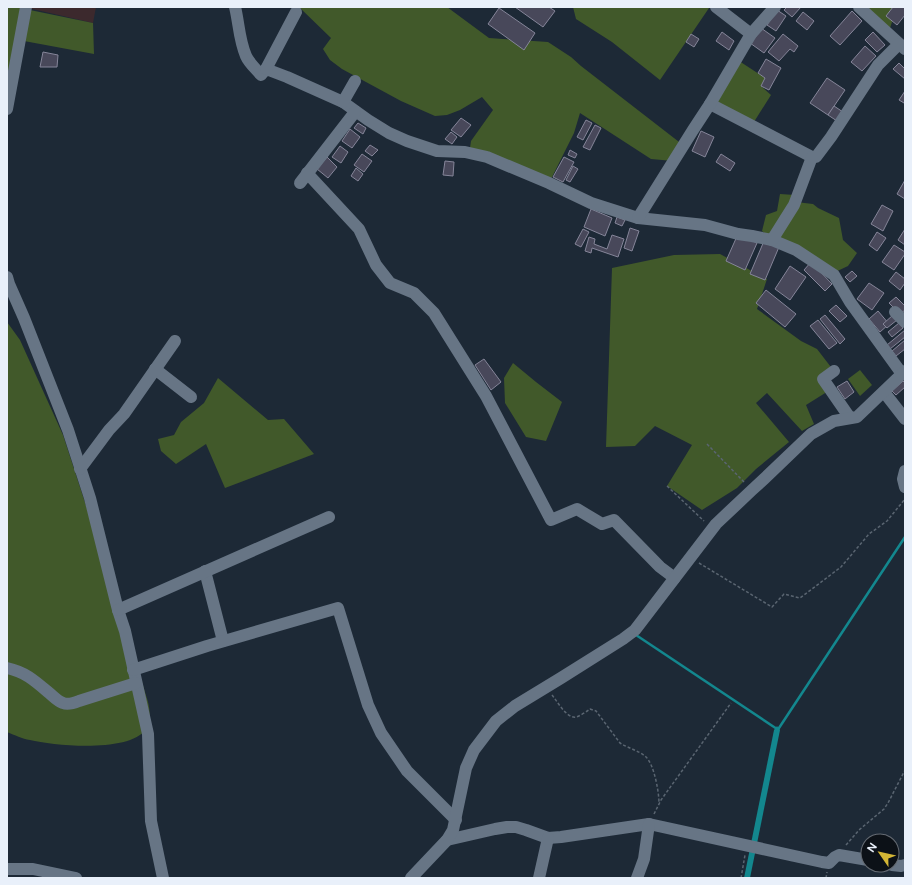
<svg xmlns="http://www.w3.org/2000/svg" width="912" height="885" font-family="Figtree,sans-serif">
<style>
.industrial{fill:#3c292d}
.green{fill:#41592a}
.water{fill:#13878e}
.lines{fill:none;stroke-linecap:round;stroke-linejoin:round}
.stream{stroke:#13878e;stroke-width:2.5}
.building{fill:#48485a;stroke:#858599}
.path{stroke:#5a6571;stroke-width:1.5;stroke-dasharray:3 2;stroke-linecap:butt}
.minor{stroke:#677585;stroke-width:12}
</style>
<rect width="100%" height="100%" fill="#1d2936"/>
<!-- industrial -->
<path class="industrial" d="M24 7H96L93 23Z"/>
<!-- green -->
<g class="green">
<path d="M7 7H24L7 109Z"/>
<path d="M299 7H447L489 38 548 42 571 57 581 66 683 145 673 161 651 159 580 113 574 133 549 183 470 148 471 141 493 110 482 97 460 110 447 115 435 116 401 101 342 69 330 60 323 49 331 38Z"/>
<path d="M573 7H708L709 8 660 80 612 42 576 19Z"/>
<path d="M859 7H897L888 34Z"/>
<path d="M30 10 93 23 94 54 24 41Z"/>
<path d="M736 59 765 78 761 86 771 95 752 125 714 105Z"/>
<path d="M780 194 795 195 796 202 813 204 818 208 839 218 843 240 857 253 848 266 831 274 772 240 762 231 766 215 777 211Z"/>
<path d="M720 254 767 279 757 309 801 341 817 349 834 371 823 379 830 390 806 405 814 424 802 431 767 393 756 403 789 442 756 469 737 488 702 510 667 486 692 445 655 426 635 446 606 447 612 268 674 255Z"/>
<path d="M7 322 20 340 63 435 120 610 148 702C150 710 151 721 146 729 130 753 55 746 30 740 22 739 15 735 7 732Z"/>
<path d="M513 363 536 382 562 402 546 441 526 437 505 403 504 378Z"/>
<path d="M860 370 872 385 860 396 848 379Z"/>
<path d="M218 378 268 420 284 419 314 454 225 488 206 444 176 464 161 451 158 439 174 435 181 422 204 403Z"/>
</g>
<!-- water -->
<path class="water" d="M777 726 780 730 750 878H744L774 730Z"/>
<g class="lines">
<!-- stream -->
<g class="stream">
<path d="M636 635 777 729"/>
<path d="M777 731 905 537"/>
</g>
</g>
<!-- building -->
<g class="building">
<path d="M515 7H549L555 11 543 27Z"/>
<path d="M787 7H801L792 17 784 10Z"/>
<path d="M893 7H905V15L897 25 886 16Z"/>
<path d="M499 8 535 33 524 50 488 24Z"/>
<path d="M777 10 786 16 776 31 767 25Z"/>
<path d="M852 11 862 21 840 45 830 36Z"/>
<path d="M803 12 814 21 807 30 796 21Z"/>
<path d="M761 28 775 38 764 53 750 43Z"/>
<path d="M722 32 734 41 729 50 716 41Z"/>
<path d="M873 32 885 45 877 52 865 40Z"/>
<path d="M691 34 699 39 694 47 686 42Z"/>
<path d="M783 34 798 46 794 52 790 49 779 61 768 52Z"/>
<path d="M865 46 876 56 862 71 851 62Z"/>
<path d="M43 52 58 55 57 67H40Z"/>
<path d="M766 59 781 68 769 90 761 86 765 78 758 73Z"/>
<path d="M899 63 905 69V79L893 69Z"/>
<path d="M827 78 845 90 828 115 810 103Z"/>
<path d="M905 91V102L904 103 899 100Z"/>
<path d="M834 106 846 114 840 123 828 115Z"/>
<path d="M461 118 471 125 461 137 451 130Z"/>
<path d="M586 120 592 123 583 140 577 137Z"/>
<path d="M358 123 366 128 363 134 354 128Z"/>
<path d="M595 125 601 128 590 150 583 147Z"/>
<path d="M350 129 360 137 352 148 342 141Z"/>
<path d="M701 131 714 137 705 157 692 151Z"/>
<path d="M451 132 457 137 452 144 445 139Z"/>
<path d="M370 145 378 150 372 156 365 151Z"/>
<path d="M340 146 348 152 341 163 332 157Z"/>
<path d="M570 150 577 154 575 158 568 155Z"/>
<path d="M362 154 372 161 364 172 354 165Z"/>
<path d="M721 154 735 163 730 171 716 162Z"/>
<path d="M327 157 337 167 328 178 317 169Z"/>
<path d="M564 157 574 162 563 182 553 177Z"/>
<path d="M445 161 454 162 453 176 443 175Z"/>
<path d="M573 166 578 169 570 182 566 180Z"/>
<path d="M356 168 363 174 358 181 351 176Z"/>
<path d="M905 180V199L897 194Z"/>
<path d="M882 205 893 211 883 231 871 224Z"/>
<path d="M591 209 612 218 605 236 584 227Z"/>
<path d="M617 217 625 220 622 226 615 223Z"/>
<path d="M630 228 639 231 632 251 624 248Z"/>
<path d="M583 229 589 232 581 247 575 244Z"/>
<path d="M905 229V245L898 240Z"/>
<path d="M877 232 886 238 877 251 869 245Z"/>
<path d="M738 234 757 243 745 270 726 261Z"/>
<path d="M612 235 624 239 618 257 592 248 591 253 585 251 589 237 595 239 594 244 607 249Z"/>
<path d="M764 241 779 247 765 280 750 274Z"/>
<path d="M894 245 905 252V254L894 270 882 262Z"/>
<path d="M811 262 832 284 825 291 804 270Z"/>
<path d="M790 266 806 277 790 300 775 289Z"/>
<path d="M852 271 857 276 850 282 845 277Z"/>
<path d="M896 272 905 279V283L900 290 889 281Z"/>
<path d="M869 283 884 293 872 310 857 299Z"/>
<path d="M766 290 796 314 785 327 756 303Z"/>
<path d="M896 297 905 306V310L900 314 889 303Z"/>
<path d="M836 305 847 316 840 322 829 311Z"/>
<path d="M878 311 889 324 880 332 869 319Z"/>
<path d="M825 315 845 339 840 344 820 319Z"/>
<path d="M893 315 897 320 887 328 883 324Z"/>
<path d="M818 320 837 343 829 349 810 326Z"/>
<path d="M899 323 903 328 892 337 888 332Z"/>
<path d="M905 330V337L890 349 887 345Z"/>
<path d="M905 340V349L896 356 892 351Z"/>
<path d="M484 359 501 382 491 390 475 365Z"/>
<path d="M847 381 854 392 845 399 837 387Z"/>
<path d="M903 381 905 383V387L896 395 892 391Z"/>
</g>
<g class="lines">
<!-- path -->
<g class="path">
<path d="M707 444 745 483"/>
<path d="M667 486 704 521"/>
<path d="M699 563 772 607 784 594 800 598 841 567 869 534 887 521 905 499"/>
<path d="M552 695C557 701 567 719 576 717 580 716 586 712 590 709L596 711 620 743C628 748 637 750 645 756 654 763 659 792 659 803"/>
<path d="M654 814 661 800 731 703"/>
<path d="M846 845 859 830 884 809 888 803 905 770"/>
<path d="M741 878 745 855"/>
<path d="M826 878 827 872"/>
</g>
<!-- minor -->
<g class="minor">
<path d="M235 7C239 23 239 40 246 56 249 63 256 69 261 75L266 69 287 77 343 102 368 120 389 133 407 141 437 151 465 152 487 157 549 183 591 203 638 218 705 225 738 234 752 236 772 240 796 250 834 275 850 302 902 374"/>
<path d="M716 7 751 34"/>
<path d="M859 7 905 49"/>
<path d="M266 69 296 12"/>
<path d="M343 102 355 81"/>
<path d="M710 104 812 157"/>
<path d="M7 109 26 7"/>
<path d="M307 173 359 229 376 265 390 283 414 293 434 313 486 396 551 520 577 509 602 524 614 520 660 567 672 576 674 579"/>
<path d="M300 183 355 112"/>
<path d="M638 218 693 130 710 104 751 34 775 7"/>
<path d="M772 240 794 205 812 157H816L831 137 878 65 899 44"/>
<path d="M7 277 9 284 24 318 68 430 90 498 118 610 125 631 148 734 151 821 163 878"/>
<path d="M895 312 905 322"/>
<path d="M155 369 191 397"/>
<path d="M834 371 823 379 850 418"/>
<path d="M884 392 905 419"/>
<path d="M80 469 109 430 124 414 175 341"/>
<path d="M905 471 903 479 905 487"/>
<path d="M205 571 223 641"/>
<path d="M118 610 329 517"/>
<path d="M7 668C25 672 34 680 48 692 53 696 57 701 63 703 68 705 74 703 79 701L136 683"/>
<path d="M133 670 207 646 338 608 368 705 381 733 407 771 456 820"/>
<path d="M447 840 495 829 507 827H516L526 830 548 838 561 837 649 824 822 862 829 863 835 857 839 855 868 860"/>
<path d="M892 865 901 866 905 865"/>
<path d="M7 869H33L76 878"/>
<path d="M411 878 447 840 453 830 466 768 474 750 496 721 515 706 561 678 623 639 635 630 716 524 752 490 764 479 811 434 834 421 857 417 905 371"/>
<path d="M539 878 548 838"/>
<path d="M637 878 644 859 649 824"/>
</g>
</g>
<!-- border -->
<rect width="912" height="885" fill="none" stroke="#e9f0fa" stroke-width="16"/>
<!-- north arrow -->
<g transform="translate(880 853) rotate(304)"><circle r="19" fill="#0c1117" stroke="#646a72"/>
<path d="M0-3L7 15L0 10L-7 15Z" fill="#d4b635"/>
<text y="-6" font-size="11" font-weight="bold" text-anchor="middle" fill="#e9f0fa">N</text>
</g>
</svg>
